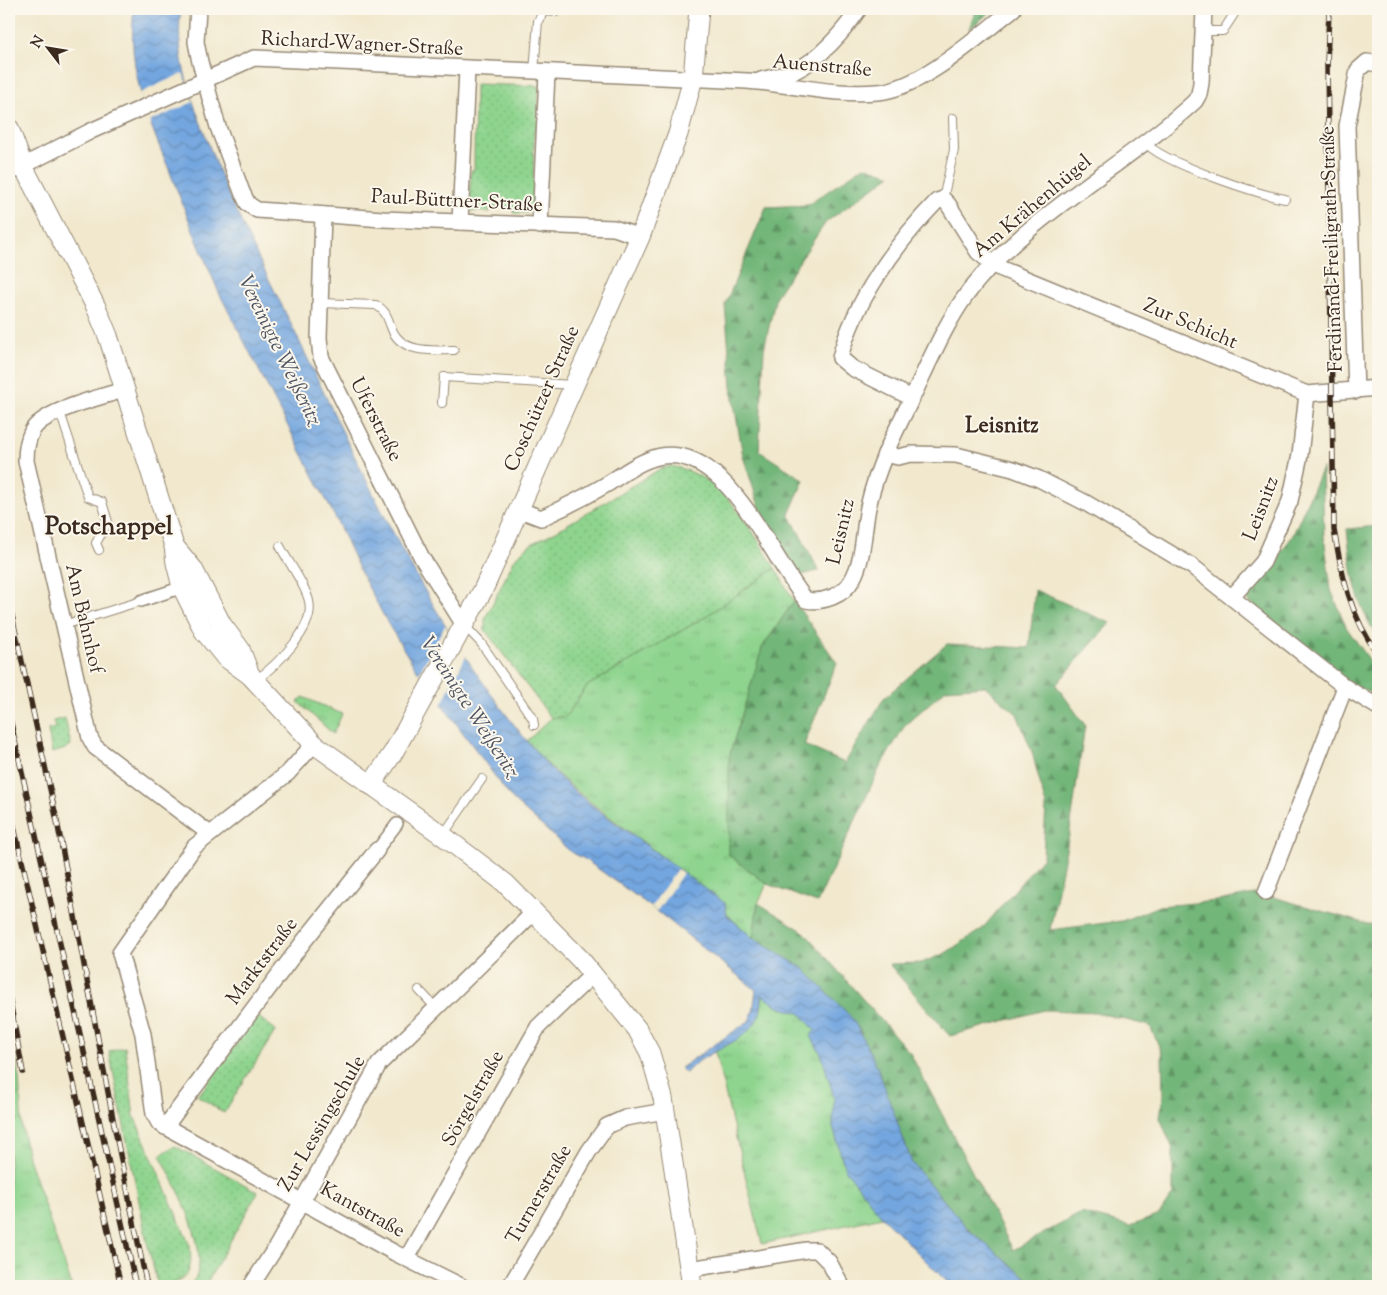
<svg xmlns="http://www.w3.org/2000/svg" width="1387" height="1295" font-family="'Sorts Mill Goudy',serif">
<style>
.grass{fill:url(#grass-tufts);stroke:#647f56}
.forest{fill:url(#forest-firs);stroke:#56704c}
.park{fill:url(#park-dots);stroke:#647f56}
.water{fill:url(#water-waves);stroke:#57687e}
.pier{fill:#f1e8cd}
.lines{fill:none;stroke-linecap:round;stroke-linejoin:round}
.service-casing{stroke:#968976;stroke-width:10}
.pedestrian-casing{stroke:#968976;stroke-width:14}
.minor-casing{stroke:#968976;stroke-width:18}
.tertiary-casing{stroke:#968976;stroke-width:21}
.service{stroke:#fff;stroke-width:8}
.pedestrian{stroke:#fff;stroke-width:11}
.minor{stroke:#fff;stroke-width:15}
.tertiary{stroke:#fff;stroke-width:19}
.rail-casing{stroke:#3b2a1e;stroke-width:5.5}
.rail{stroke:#fbf7ec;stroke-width:4;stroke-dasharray:11;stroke-linecap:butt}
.labels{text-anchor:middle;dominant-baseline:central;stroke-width:4;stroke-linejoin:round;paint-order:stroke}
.street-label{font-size:20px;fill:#3b2a1e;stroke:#fbf7ec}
.water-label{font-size:21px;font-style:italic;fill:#4f5562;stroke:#fbf7ec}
.quarter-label{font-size:22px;font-weight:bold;fill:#3b2a1e;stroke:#fbf7ec}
.district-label{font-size:25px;font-weight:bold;fill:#3b2a1e;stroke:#fbf7ec}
</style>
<defs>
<pattern id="grass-tufts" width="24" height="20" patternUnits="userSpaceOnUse" patternTransform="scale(1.25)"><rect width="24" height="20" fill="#8ed48e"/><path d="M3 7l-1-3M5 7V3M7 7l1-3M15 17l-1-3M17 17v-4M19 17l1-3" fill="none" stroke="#7bb67a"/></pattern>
<pattern id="forest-firs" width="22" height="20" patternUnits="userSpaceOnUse" patternTransform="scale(1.25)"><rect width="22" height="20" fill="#72b679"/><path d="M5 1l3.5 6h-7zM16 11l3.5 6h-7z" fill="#5f9463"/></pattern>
<pattern id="park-dots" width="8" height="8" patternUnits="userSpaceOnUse" patternTransform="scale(1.25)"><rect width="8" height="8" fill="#8ed48e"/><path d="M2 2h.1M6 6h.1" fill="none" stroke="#7bb67a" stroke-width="1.8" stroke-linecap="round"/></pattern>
<pattern id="water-waves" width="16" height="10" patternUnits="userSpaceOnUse" patternTransform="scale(1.25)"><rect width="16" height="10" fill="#73a6df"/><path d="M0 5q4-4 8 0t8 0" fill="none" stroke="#6087b4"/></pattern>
</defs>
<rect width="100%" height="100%" fill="#fbf7ec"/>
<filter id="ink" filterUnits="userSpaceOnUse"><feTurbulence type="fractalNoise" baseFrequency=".02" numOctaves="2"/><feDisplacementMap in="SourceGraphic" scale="10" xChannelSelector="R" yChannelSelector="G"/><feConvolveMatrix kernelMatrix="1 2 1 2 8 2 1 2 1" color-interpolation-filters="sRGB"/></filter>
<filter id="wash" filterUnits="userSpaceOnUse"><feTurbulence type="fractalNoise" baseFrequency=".0096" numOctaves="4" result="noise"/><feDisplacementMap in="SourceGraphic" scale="20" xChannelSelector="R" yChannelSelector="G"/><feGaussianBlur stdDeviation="1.12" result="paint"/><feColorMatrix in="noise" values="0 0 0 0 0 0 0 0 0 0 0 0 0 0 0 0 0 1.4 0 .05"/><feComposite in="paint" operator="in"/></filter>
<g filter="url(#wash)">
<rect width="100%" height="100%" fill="#f1e8cd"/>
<!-- grass -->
<g class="grass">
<path d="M775 568 794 601 762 648 729 855 767 884 758 903 753 938C727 915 703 891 677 869 624 824 572 796 527 741L551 718 566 716 587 686 705 617Z"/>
<path d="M303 697 342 714 333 734 298 702Z"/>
<path d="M762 994 781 1008 800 1013 816 1030 812 1036 822 1056 834 1098 833 1127 845 1169 882 1217 762 1244 715 1052C738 1038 764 1025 762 994Z"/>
<path d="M9 1026 19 1078 22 1128 29 1161 72 1286H9Z"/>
</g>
<!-- forest -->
<g class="forest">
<path d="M976 9H994L969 29Z"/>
<path d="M864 166 891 175 826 222 776 296 764 349 759 451 804 480 789 514 819 571 801 575 788 560 759 506 743 456 733 398 725 305 766 207 808 205Z"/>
<path d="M1322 468 1324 536 1331 590 1346 627 1378 672V697L1348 682 1245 598 1292 537Z"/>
<path d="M1378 526V638C1354 601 1352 572 1347 529Z"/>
<path d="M1035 590 1110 623 1056 685 1085 725 1070 830 1050 930 1122 921 1159 906 1218 901 1259 893 1378 927V1286H1036L969 1230 912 1163 896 1119 804 969 753 938 758 903 804 932 910 1053 1013 1250 1081 1213 1130 1226 1159 1215 1173 1194V1149L1160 1118 1163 1096 1162 1053 1150 1026 1095 1012 1044 1010 950 1036 889 964 921 963 944 954 982 929 1043 857 1046 806 1032 752 1017 714 985 686 946 689 905 725 879 769 817 903 767 884 729 855V757L762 648 794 601 837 663 804 745 845 763 884 698 947 644 1029 648Z"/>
</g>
<!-- park -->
<g class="park">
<path d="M475 84 539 86 537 130H534L533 213H513V208L490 207V212L469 211 471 170H474Z"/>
<path d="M671 466C724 475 749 527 775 568L705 617 587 686 566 716 551 718 485 630V619L514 560 522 551 533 543 558 530 660 469Z"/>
<path d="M65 718 71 745 63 750 52 753 48 730 55 728 53 721Z"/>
<path d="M257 1016 276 1030 224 1113 198 1096Z"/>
<path d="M125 1047 134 1116 190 1246C193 1274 188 1281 160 1286H158L147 1242 109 1051Z"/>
<path d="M175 1146 258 1192 205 1286H188C220 1265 174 1181 160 1155Z"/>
</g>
<!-- water -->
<path class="water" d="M134 9H181C175 52 188 89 203 129 227 198 260 261 292 326 365 477 432 632 543 760 570 791 605 815 638 839 667 861 696 882 725 903L727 915 753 938 804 969 853 1019 877 1066 912 1163 969 1230 1036 1286H951L882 1217 845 1169 833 1127 834 1098 822 1056 811 1036 815 1030 800 1013 781 1008 762 995C765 1044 709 1044 686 1073L680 1068 749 1021 753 1012 756 990 657 911 583 858 572 853 511 798 414 666 388 624 360 571 335 517 219 293 208 267C194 234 181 200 168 167 146 115 127 67 134 9Z"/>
<!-- pier -->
<g class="pier">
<path d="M183 73 193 102 149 122 140 93Z"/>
<path d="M445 625 466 656 441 705 419 673Z"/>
<path d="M677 869 683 873 657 911 651 907Z"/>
</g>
</g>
<g filter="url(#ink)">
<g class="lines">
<!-- service casing -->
<g class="service-casing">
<g id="service">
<path d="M1202 31H1223L1234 14"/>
<path d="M534 72 538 21 544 11 556 12"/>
<path d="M1145 142C1160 162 1258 194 1285 199"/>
<path d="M943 199 954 150 953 118"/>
<path d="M320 303 376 305C386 311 387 316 391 327 400 353 430 351 454 350"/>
<path d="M442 403 444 377 573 385"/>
<path d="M60 412 86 491 88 497 102 502 108 522 96 543 99 550"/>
<path d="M64 625 141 601"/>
<path d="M464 625 481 643 533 719 534 725"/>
<path d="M255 681C275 666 316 629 309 601 305 584 288 562 280 546"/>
<path d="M443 835 482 779"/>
<path d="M419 990 435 1007"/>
</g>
</g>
<!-- pedestrian casing -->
<g class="pedestrian-casing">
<g id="pedestrian">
<path d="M141 601 177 589"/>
<path d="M377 850 397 824"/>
</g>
</g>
<!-- minor casing -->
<g class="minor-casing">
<g id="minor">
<path d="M198 9 196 42 200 62 218 127 242 192 248 204 257 210 383 219 614 228 640 237"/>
<path d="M761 80C772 77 785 75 795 71 820 59 844 31 859 9"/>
<path d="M9 173 91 131 254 58 747 81C790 84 834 96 877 92 922 89 978 36 1013 9"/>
<path d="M323 215 319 338 321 357 422 558 464 625"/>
<path d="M460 222 467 69"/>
<path d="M540 226 547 73"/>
<path d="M126 389C103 397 43 410 32 431 27 441 26 451 26 461L90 738 95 747 210 834"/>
<path d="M1356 391 1347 126 1358 70 1367 62 1378 64"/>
<path d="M912 398 852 368 840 358C853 303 898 241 937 201L943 199 948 204 978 252 997 267 1307 394 1378 388"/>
<path d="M885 454 898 457 911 454 956 455 1013 469 1039 479 1086 503 1193 567 1345 687 1378 707"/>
<path d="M520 510 541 518C564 508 587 496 609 483 621 475 634 465 648 460 722 429 770 558 806 600 823 603 843 596 852 580 865 558 863 527 869 503 877 468 893 436 909 404 927 368 943 327 967 294 1023 218 1125 166 1195 101L1199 94 1201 83 1204 9"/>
<path d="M1232 597 1263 562 1290 501 1300 455 1307 394"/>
<path d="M314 744 288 773 194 847 120 953 143 1034 154 1114 159 1123 179 1134 395 1253 461 1286"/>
<path d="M1266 892 1345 687"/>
<path d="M165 1127 304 941 377 850"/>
<path d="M407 1258 538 1027 593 974"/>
<path d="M690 1269 807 1250H817L829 1262 842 1286"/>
<path d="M251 1286 278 1244 379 1064 534 912"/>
<path d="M510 1286 589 1151 607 1126 625 1118 665 1111"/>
</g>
</g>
<!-- tertiary casing -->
<g class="tertiary-casing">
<g id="tertiary">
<path d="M9 128 23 166 96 307 108 336 174 546 176 563 182 587 204 631 225 657 250 675 314 744 442 835 505 883 580 959 637 1029 650 1053 663 1098 692 1286"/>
<path d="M174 546 193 569 222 625 240 649 250 675"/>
<path d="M371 785 393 753 483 590 640 237 678 134 693 78 699 9"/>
</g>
</g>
<!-- service -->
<use href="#service" class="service"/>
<!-- pedestrian -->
<use href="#pedestrian" class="pedestrian"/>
<!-- minor -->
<use href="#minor" class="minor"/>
<!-- tertiary -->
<use href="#tertiary" class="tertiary"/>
<!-- rail casing -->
<g class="rail-casing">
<g id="rail">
<path d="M1329 9 1327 65 1334 530C1342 576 1350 616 1378 654"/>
<path d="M9 602 57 821 117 1140 147 1286"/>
<path d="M9 714 136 1286"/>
<path d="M9 805 121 1286"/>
<path d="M9 996 23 1072"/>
</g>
</g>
<!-- rail -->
<use href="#rail" class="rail"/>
</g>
</g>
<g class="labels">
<!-- street labels -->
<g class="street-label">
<text transform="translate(362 45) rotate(3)">Richard-Wagner-Straße</text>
<text transform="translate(822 67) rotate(5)">Auenstraße</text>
<text transform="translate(457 202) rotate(3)">Paul-Büttner-Straße</text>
<text transform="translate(1033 207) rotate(-40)">Am Krähenhügel</text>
<text transform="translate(1333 249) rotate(-92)">Ferdinand-Freiligrath-Straße</text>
<text transform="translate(1190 325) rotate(23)">Zur Schicht</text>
<text transform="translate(543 399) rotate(-66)">Coschützer Straße</text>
<text transform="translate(375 420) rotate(63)">Uferstraße</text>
<text transform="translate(1262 509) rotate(-69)">Leisnitz</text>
<text transform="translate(842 532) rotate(-77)">Leisnitz</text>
<text transform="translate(83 619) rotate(77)">Am Bahnhof</text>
<text transform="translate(263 962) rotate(-53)">Marktstraße</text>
<text transform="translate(474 1099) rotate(-61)">Sörgelstraße</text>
<text transform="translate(323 1124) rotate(-60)">Zur Lessingschule</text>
<text transform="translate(540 1195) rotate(-60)">Turnerstraße</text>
<text transform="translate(362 1211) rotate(29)">Kantstraße</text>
</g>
<!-- water labels -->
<g class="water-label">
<text transform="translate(279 351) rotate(64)">Vereinigte Weißeritz</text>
<text transform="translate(469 708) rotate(57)">Vereinigte Weißeritz</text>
</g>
<!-- quarter labels -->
<g class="quarter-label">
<text x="1002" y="427">Leisnitz</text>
</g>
<!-- district labels -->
<g class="district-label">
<text x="109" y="528">Potschappel</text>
</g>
</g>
<!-- margin -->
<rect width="1387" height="1295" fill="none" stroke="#fbf7ec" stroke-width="30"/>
<!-- north arrow -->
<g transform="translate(48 48) rotate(301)" stroke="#fbf7ec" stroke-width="4" paint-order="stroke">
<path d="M0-4L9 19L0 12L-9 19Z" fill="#3b2a1e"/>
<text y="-8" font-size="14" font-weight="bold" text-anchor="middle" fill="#3b2a1e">N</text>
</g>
</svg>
